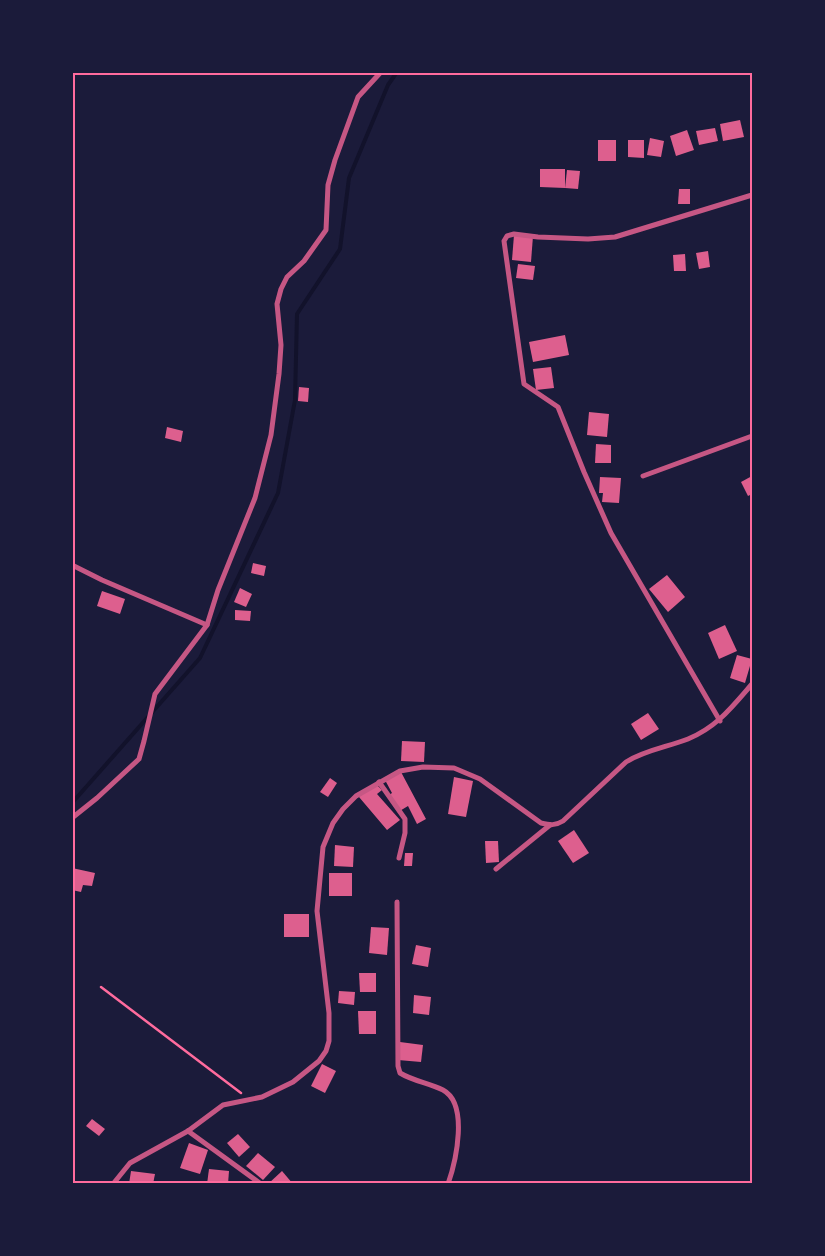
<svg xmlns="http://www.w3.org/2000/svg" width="825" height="1256" font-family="Roboto,sans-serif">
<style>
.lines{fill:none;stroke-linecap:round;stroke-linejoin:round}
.stream{stroke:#12122b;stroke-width:4}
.building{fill:#dd5f8e}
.path{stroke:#ff6b9d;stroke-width:2.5}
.minor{stroke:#c65784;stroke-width:5}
.neatline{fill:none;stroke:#ff6b9d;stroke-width:2}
</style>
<rect width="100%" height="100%" fill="#1b1b3a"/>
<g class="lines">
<!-- stream -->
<path class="stream" d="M72 803 200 658 278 493 295 400 297 314 340 249 349 178 388 85 397 72"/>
</g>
<!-- building -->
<g class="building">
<path d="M740 120 744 137 723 141 720 124Z"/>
<path d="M715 128 718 141 699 145 696 131Z"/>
<path d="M687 130 694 150 676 156 670 136Z"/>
<path d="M650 138 664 141 661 157 647 155Z"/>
<rect x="598" y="140" width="18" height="21"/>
<path d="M628 140H644V158L628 157Z"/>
<path d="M540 169H565V188L540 187Z"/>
<path d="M567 170 580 171 578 189 565 188Z"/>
<path d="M679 189H690V204H678Z"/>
<path d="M514 235 533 236 531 262 512 260Z"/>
<path d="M708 251 710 267 699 269 696 253Z"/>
<path d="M685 254 686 271H674L673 255Z"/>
<path d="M518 264 535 266 533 280 516 278Z"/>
<path d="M565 335 569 355 533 362 529 342Z"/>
<path d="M551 367 554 388 536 390 533 369Z"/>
<path d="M299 387 309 388 308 402 298 401Z"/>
<path d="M589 412 609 414 607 437 587 435Z"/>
<path d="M167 427 183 431 181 442 165 438Z"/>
<path d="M596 444 611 445V463H595Z"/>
<path d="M752 476V494L748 496 741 482Z"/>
<path d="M600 477 621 478 619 503 602 502 603 493H599Z"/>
<path d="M253 563 266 566 264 576 251 573Z"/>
<path d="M667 575 685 597 668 612 649 589Z"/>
<path d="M240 588 252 594 246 607 234 602Z"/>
<path d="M102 591 125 599 120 614 97 606Z"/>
<path d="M235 610 251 611 250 621 235 620Z"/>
<path d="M725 625 737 651 719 659 708 633Z"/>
<path d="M737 655 752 659 745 683 730 678Z"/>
<path d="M648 713 659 729 641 740 631 724Z"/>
<path d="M402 741 425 742 424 762 401 761Z"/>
<path d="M401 772 426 819 417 824 408 806 398 812 389 795 392 793 385 780Z"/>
<path d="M454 777 473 781 466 817 448 814Z"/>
<path d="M330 778 337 783 328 797 320 792Z"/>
<path d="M375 783 382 790 377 794 400 820 387 830 359 797Z"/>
<path d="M574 830 589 853 573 863 558 841Z"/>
<path d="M485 841H498L499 862 486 863Z"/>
<path d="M335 845 354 847 353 867 334 866Z"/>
<path d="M405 853H413L412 866H404Z"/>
<path d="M72 868 95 873 92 886 83 885 81 892 72 890Z"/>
<rect x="329" y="873" width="23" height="23"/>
<rect x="284" y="914" width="25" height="23"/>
<path d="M371 927 389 928 387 955 369 953Z"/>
<path d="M416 945 431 948 428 967 412 964Z"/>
<path d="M359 973H376V992H360Z"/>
<path d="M339 991 355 992 354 1005 338 1003Z"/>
<path d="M414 995 431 997 429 1015 413 1013Z"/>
<path d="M358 1011H376V1034H359Z"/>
<path d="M400 1042 423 1045 421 1062 398 1060Z"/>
<path d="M322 1064 336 1071 325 1093 311 1086Z"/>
<path d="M92 1119 105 1129 99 1136 86 1126Z"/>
<path d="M238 1134 250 1147 239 1157 227 1143Z"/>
<path d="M189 1143 208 1150 200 1174 180 1168Z"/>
<path d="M258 1153 275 1167 263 1180 246 1166Z"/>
<path d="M209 1169 229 1171 228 1184H207Z"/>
<path d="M131 1171 155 1174 153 1184H129Z"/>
<path d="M282 1171 293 1184H268Z"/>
</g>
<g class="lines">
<!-- path -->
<path class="path" d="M101 987 241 1093"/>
<!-- minor -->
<g class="minor">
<path d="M643 476 752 436"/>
<path d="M72 565 102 580 207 625"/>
<path d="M720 721 611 533 584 472 558 407 524 384 504 241 507 236 514 234 538 237 588 239 615 237 752 195"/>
<path d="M379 782 405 819V833L399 858"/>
<path d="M72 818 97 798 139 759 144 741 155 694 207 625 218 590 255 498 271 435 279 374 281 345 277 304 281 289 287 277 304 261 326 230 328 185 335 160 358 97 381 72"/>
<path d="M496 869 550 825"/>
<path d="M397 902 398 1066 400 1073C413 1081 429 1083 443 1090 469 1104 456 1161 448 1184"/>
<path d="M188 1131 261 1184"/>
<path d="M113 1184 130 1163 188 1131 223 1105 262 1097 293 1082 319 1061 326 1051 329 1041V1013L317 911 323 847 333 823 343 809 356 796 400 771 423 767 454 768 480 779 541 823C550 825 555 826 563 821L626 762C645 750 668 747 688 739 717 727 732 707 752 684"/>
</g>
</g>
<!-- border -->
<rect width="825" height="1256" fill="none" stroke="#1b1b3a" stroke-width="148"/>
<rect x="74" y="74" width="677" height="1108" class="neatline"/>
</svg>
